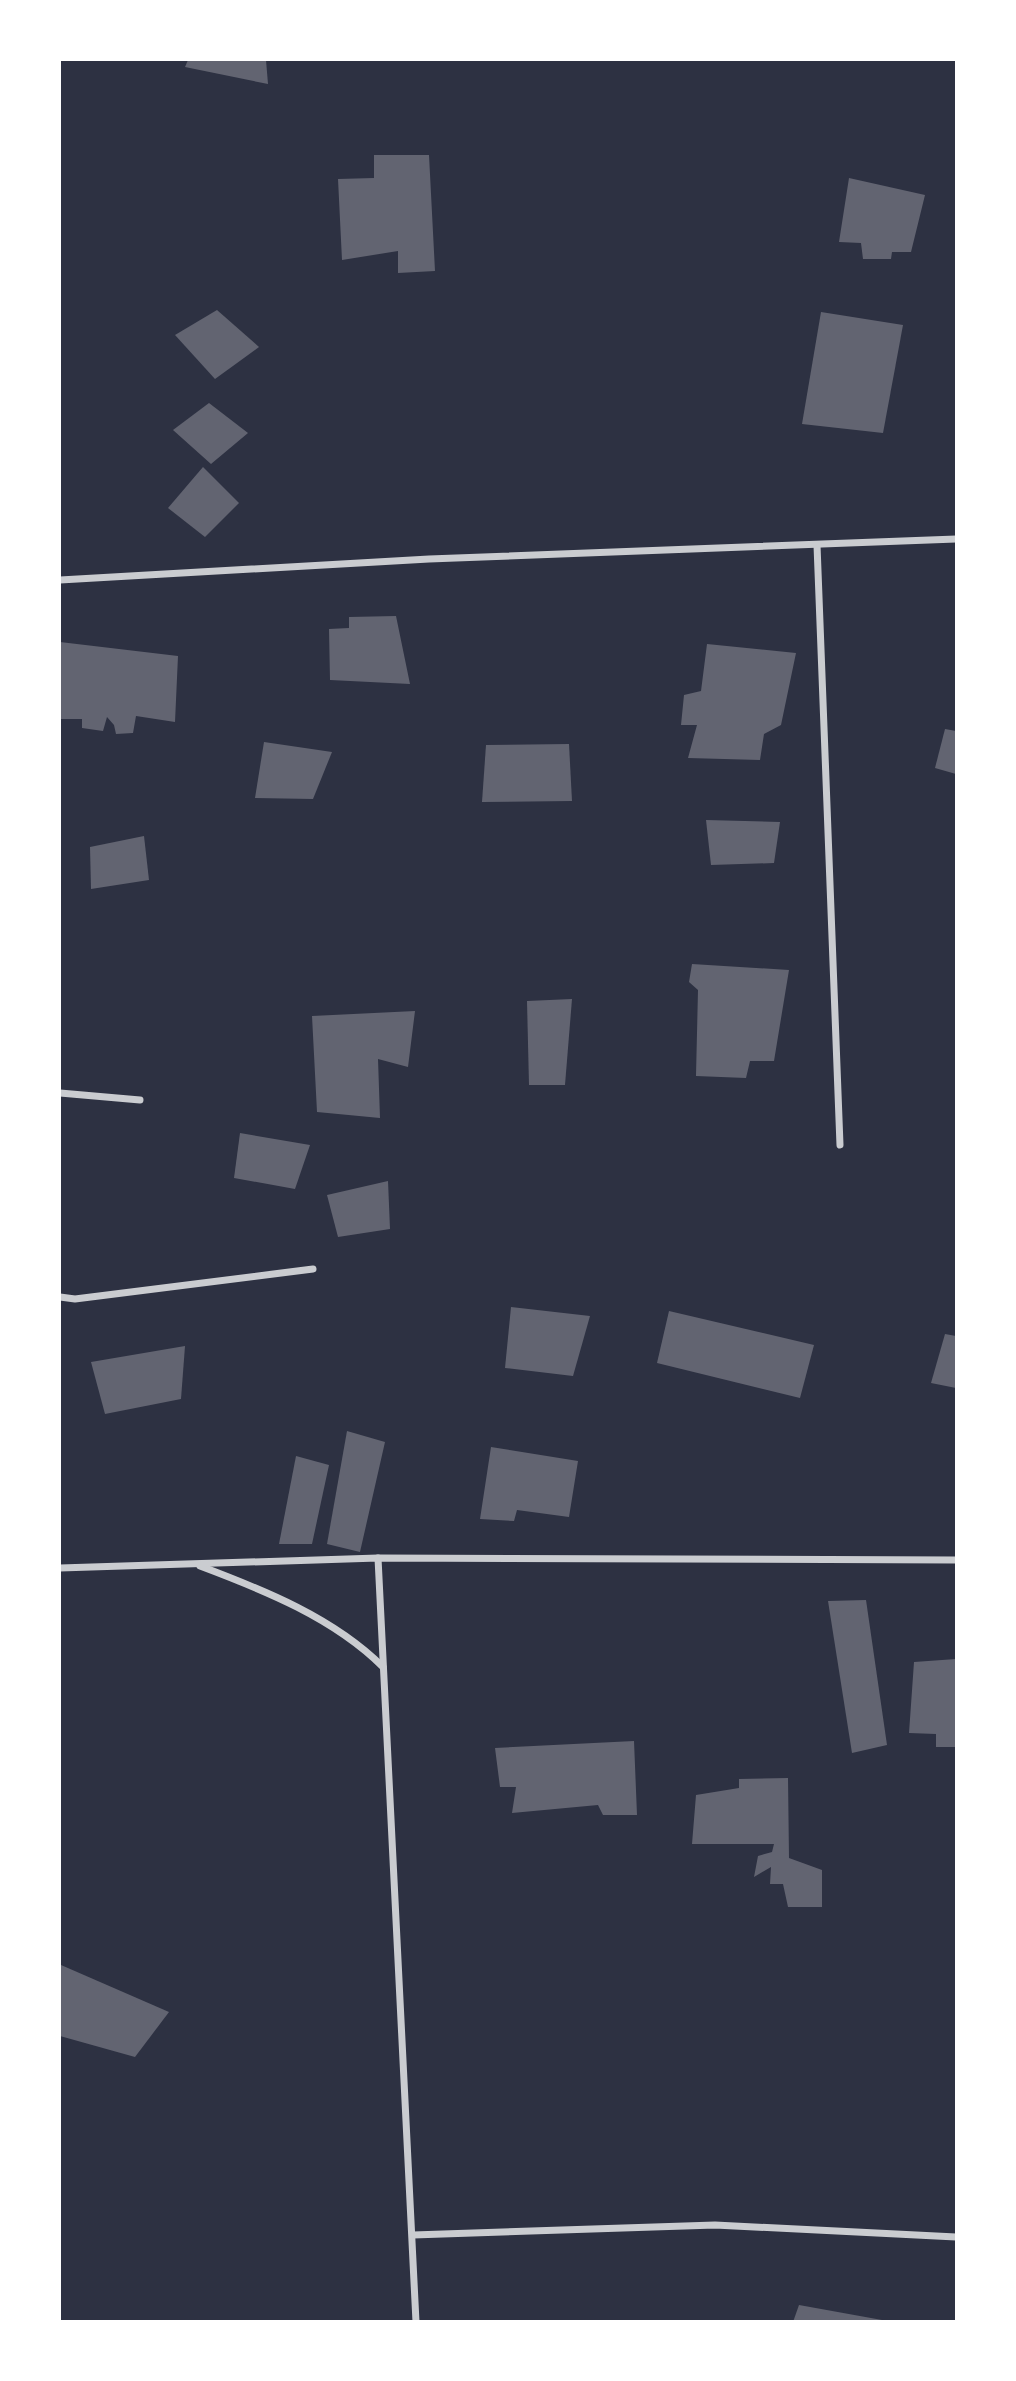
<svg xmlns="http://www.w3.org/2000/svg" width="1016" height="2381" font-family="'Playfair Display',serif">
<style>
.building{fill:#626471}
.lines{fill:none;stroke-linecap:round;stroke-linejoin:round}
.minor{stroke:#caccd0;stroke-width:7}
</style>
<rect width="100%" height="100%" fill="#2d3142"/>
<!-- building -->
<g class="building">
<path d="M188 60H266L268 84 185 67Z"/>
<path d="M374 155H429L435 271 398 273V251L342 260 338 179 374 178Z"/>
<path d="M849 178 925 195 911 252H892L891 259H863L861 243 839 242Z"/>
<path d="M217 310 259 347 215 379 175 335Z"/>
<path d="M821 312 903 325 883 433 802 424Z"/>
<path d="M209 403 248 433 211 464 173 430Z"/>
<path d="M203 467 239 503 205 537 168 508Z"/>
<path d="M396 616 410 684 330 680 329 629 349 628V617Z"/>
<path d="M60 642 178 656 175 722 136 716 133 733 116 734 114 725 107 717 103 731 82 728V719H60Z"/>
<path d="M707 644 796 653 781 725 764 734 760 760 688 758 697 725H681L684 695 701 691Z"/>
<path d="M945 729 956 731V774L935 768Z"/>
<path d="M264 742 332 752 313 799 255 798Z"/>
<path d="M569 744 572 801 482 802 486 745Z"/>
<path d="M706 820 780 822 774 863 711 865Z"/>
<path d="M144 836 149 880 91 889 90 847Z"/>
<path d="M692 964 789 970 774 1061H750L746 1078 696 1076 698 990 689 982Z"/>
<path d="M572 999 565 1085H529L527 1001Z"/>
<path d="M415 1011 408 1067 378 1059 380 1118 317 1112 312 1016Z"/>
<path d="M240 1133 310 1145 295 1189 234 1178Z"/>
<path d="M388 1181 390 1229 338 1237 327 1195Z"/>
<path d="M511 1307 590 1316 573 1376 505 1368Z"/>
<path d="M669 1311 814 1345 800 1398 657 1363Z"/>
<path d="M945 1334 956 1336V1388L931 1383Z"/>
<path d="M185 1346 181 1399 105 1414 91 1362Z"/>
<path d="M347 1431 385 1442 360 1552 327 1544Z"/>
<path d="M491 1447 578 1461 569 1517 517 1510 514 1521 480 1519Z"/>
<path d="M296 1456 329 1465 312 1544H279Z"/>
<path d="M866 1600 887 1745 852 1753 828 1601Z"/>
<path d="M956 1659V1747H936V1734L909 1733 914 1662Z"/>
<path d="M634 1741 637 1815H603L598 1805 512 1813 516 1787H500L495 1748Z"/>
<path d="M788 1778 789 1858 822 1870V1907H788L783 1884H770L771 1867 754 1877 758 1856 772 1852 774 1844H692L696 1795 739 1788V1779Z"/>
<path d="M61 1965 169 2012 135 2057 60 2036Z"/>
<path d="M799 2305 882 2320V2322H793Z"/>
</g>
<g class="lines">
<!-- minor -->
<g class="minor">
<path d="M817 545 840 1145"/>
<path d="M60 580 429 559 956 539"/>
<path d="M60 1093 140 1100"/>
<path d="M60 1297 75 1299 313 1269"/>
<path d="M378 1558 416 2322"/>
<path d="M200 1566C264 1590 334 1618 383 1667"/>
<path d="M60 1568 378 1558 956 1560"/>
<path d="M413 2235 715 2225 956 2237"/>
</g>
</g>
<!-- border -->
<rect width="1016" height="2381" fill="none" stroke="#ffffff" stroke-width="122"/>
</svg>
